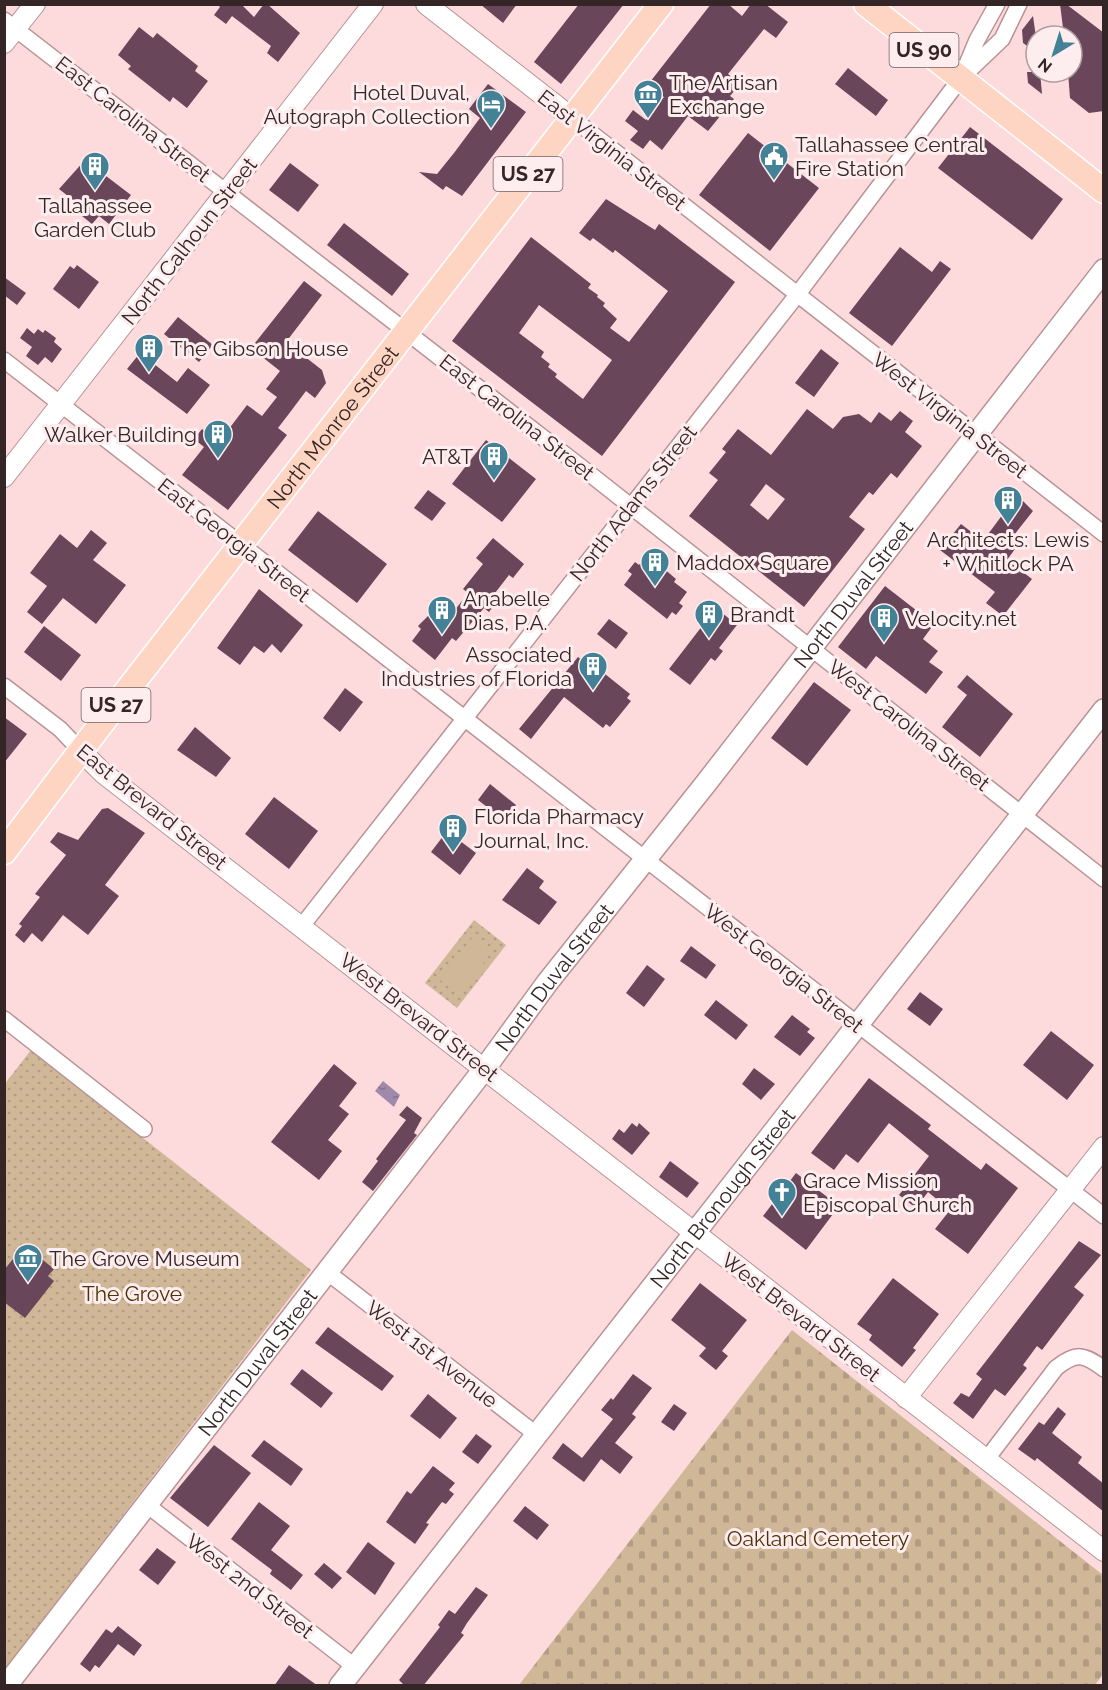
<svg xmlns="http://www.w3.org/2000/svg" width="1108" height="1690" font-family="Raleway,sans-serif">
<style>
.cemetery{fill:url(#cemetery-stones)}
.park{fill:url(#park-dots)}
.pitch{fill:#cfb798}
.water{fill:url(#water-ripples)}
.building{fill:#69465a;fill-rule:evenodd}
.lines{fill:none;stroke-linecap:round;stroke-linejoin:round}
.minor-casing{stroke:#b99295;stroke-width:18}
.tertiary-casing{stroke:#b99295;stroke-width:22}
.secondary-casing{stroke:#b99295;stroke-width:24}
.primary-casing{stroke:#fff;stroke-width:27}
.minor{stroke:#fff;stroke-width:15}
.tertiary{stroke:#fff;stroke-width:20}
.secondary{stroke:#fff;stroke-width:21}
.primary{stroke:#fed4c2;stroke-width:24}
.labels{text-anchor:middle;dominant-baseline:central;stroke-width:6;stroke-linejoin:round;paint-order:stroke}
.shield{fill:#feedee;stroke:#716162;stroke-width:1.5}
.shield-label{font-size:20px;font-weight:bold;fill:#342526}
.poi-label{font-size:21px;fill:#342526;stroke:#feedee;text-anchor:start}
.street-label{font-size:21px;fill:#342526;stroke:#feedee}
.park-label{font-size:21px;fill:#4b3103;stroke:#feedee}
</style>
<defs>
<pattern id="cemetery-stones" width="16" height="16" patternUnits="userSpaceOnUse" patternTransform="scale(1.5)"><rect width="16" height="16" fill="#cfb798"/><path d="M2 7V4a2 2 0 0 1 4 0v3zM10 15v-3a2 2 0 0 1 4 0v3z" fill="#b29d83"/></pattern>
<pattern id="park-dots" width="8" height="8" patternUnits="userSpaceOnUse" patternTransform="scale(1.5)"><rect width="8" height="8" fill="#cfb798"/><path d="M2 2h.1M6 6h.1" fill="none" stroke="#b29d83" stroke-width="1.8" stroke-linecap="round"/></pattern>
<pattern id="water-ripples" width="26" height="14" patternUnits="userSpaceOnUse" patternTransform="scale(1.5)"><rect width="26" height="14" fill="#9f8aac"/><path d="M2 4q2-2 4 0t4 0M15 11q2-2 4 0t4 0" fill="none" stroke="#82718c"/></pattern>
</defs>
<rect width="100%" height="100%" fill="#fddbdd"/>
<!-- cemetery -->
<path class="cemetery" d="M792 1330 1103 1575V1674L1095 1685H519Z"/>
<!-- park -->
<g class="park">
<path d="M474 920 506 945 457 1008 425 983Z"/>
<path d="M31 1050 311 1270 5 1669 4 1085Z"/>
</g>
<!-- pitch -->
<path class="pitch" d="M472 938 491 953 459 995 440 980Z"/>
<!-- water -->
<path class="water" d="M383 1081 400 1095 394 1107 375 1091Z"/>
<!-- building -->
<g class="building">
<path d="M217 4H241L254 17 264 4H267L300 33 278 62 267 53 271 46 232 16 226 24 214 15 220 7Z"/>
<path d="M480 4H517L503 23Z"/>
<path d="M579 4H624L561 84 534 62Z"/>
<path d="M711 4H728L742 16 751 4H765L788 22 776 38 764 29 728 74 740 84 730 96 734 99 708 131 688 116 662 150 650 140 643 149 630 140 638 131 625 121 633 110 646 120 664 97 658 93 660 90 650 82Z"/>
<path d="M1060 4H1066L1104 33V111L1089 113 1070 98 1068 72H1072V36H1064Z"/>
<path d="M1033 16 1036 37V52L1023 43 1022 30Z"/>
<path d="M139 27 153 38 157 33 198 66 195 71 208 81 187 108 173 97 170 102 128 69 131 66 118 55Z"/>
<path d="M848 68 888 100 876 116 835 84Z"/>
<path d="M1027 72H1040L1042 94 1028 83Z"/>
<path d="M488 84 526 112 462 196 446 186 443 190 419 172 437 174 454 153 480 118 469 109Z"/>
<path d="M970 127 1063 199 1032 240 938 168Z"/>
<path d="M748 133 819 188 770 251 699 195Z"/>
<path d="M85 160 131 195 109 224 99 216 92 224 82 216 86 210 59 189Z"/>
<path d="M290 163 319 185 298 212 269 190Z"/>
<path d="M606 199 655 230 659 224 735 282 602 456 452 341 531 237 591 284 588 288 598 295 597 297 605 303 603 306 617 319 610 328 629 342 668 291 615 250 613 253 593 238 590 241 579 233ZM539 305 612 360 583 399 555 377 557 374 548 367 550 364 541 357 544 352 519 333Z"/>
<path d="M344 223 409 274 392 296 327 245Z"/>
<path d="M900 247 932 272 940 261 951 269 892 346 849 313Z"/>
<path d="M77 265 99 282 79 309 53 289 70 266 74 269Z"/>
<path d="M4 277 26 293 17 305 4 295Z"/>
<path d="M304 281 322 295 286 342 322 370 326 383 315 398 306 391 288 415 278 428 287 435 228 510 182 475 204 447 194 439 202 429 219 442 247 405 262 416 277 397 266 389 280 371 251 348Z"/>
<path d="M178 317 213 345 199 362 164 334Z"/>
<path d="M27 328 34 334 38 329 43 333 45 330 56 338 54 342 62 349 52 363 45 357 38 365 26 356 32 347 20 338Z"/>
<path d="M821 349 839 363 814 397 795 383Z"/>
<path d="M140 353 177 382 188 368 210 385 187 414 127 369Z"/>
<path d="M807 409 833 429 843 417 859 414 871 423 879 412 891 421 900 411 913 421 905 432 922 446 897 478 891 473 873 495 869 492 849 517 865 529 804 607 689 516 718 480 709 473 726 452 722 449 738 429 771 455ZM766 484 785 499 768 520 750 505Z"/>
<path d="M486 440 536 479 502 522 452 484Z"/>
<path d="M428 490 446 503 432 521 414 508Z"/>
<path d="M1017 495 1033 511 1007 544 1015 549 1007 560 1032 579 1003 616 986 603 995 592 940 550 961 524 983 541Z"/>
<path d="M318 511 387 564 357 603 288 550Z"/>
<path d="M91 530 107 543 93 560 126 585 96 624 63 598 42 624 27 612 47 586 30 573 60 534 77 548Z"/>
<path d="M493 538 524 564 513 578 509 575 495 593 500 597 489 612 484 608 456 641 452 638 435 660 412 641 421 629 418 626 435 609 448 619 468 593 463 589 483 564 476 558Z"/>
<path d="M644 558 652 565 655 561 676 579 674 582 687 592 679 603 683 606 676 615 672 612 667 619 624 585 632 574 628 571 635 562 639 565Z"/>
<path d="M885 586 934 624 923 639 938 651 929 662 943 672 926 694 876 656 866 669 838 647Z"/>
<path d="M259 589 303 625 281 653 272 644 264 653 254 646 240 665 217 648Z"/>
<path d="M716 608 737 625 719 648 723 651 715 661 711 658 690 685 669 669Z"/>
<path d="M609 619 628 633 616 649 597 634Z"/>
<path d="M44 626 81 655 61 681 24 652Z"/>
<path d="M578 657 588 665 590 662 630 694 627 698 631 701 610 727 606 724 603 728 564 697 531 739 519 729Z"/>
<path d="M967 675 1013 714 980 757 942 727 967 695 957 687Z"/>
<path d="M814 682 851 710 807 766 771 738Z"/>
<path d="M345 688 363 702 340 732 323 718Z"/>
<path d="M4 717 27 734 4 763Z"/>
<path d="M195 727 231 758 216 777 177 750Z"/>
<path d="M490 784 516 805 504 820 478 800Z"/>
<path d="M274 797 318 831 289 869 245 834Z"/>
<path d="M108 808 145 833 105 885 119 896 88 935 63 915 42 942 32 933 24 943 15 935 22 926 19 924 40 897 35 894 66 855 50 842 58 832 78 840 102 809Z"/>
<path d="M447 831 476 853 460 875 431 852Z"/>
<path d="M527 868 544 881 539 888 557 902 539 925 502 900Z"/>
<path d="M691 946 716 965 706 979 680 961Z"/>
<path d="M647 965 665 979 644 1007 626 993Z"/>
<path d="M920 992 943 1009 930 1026 907 1009Z"/>
<path d="M716 1000 748 1025 736 1040 704 1015Z"/>
<path d="M792 1015 810 1029 807 1032 815 1038 800 1056 774 1037Z"/>
<path d="M1051 1031 1094 1065 1067 1100 1023 1065Z"/>
<path d="M334 1064 357 1083 339 1106 349 1114 328 1140 342 1151 319 1180 271 1142Z"/>
<path d="M754 1068 775 1084 761 1100 742 1084Z"/>
<path d="M869 1078 931 1125 928 1129 981 1170 986 1163 1018 1188 968 1254 935 1229 950 1210 928 1192 916 1208 899 1195 929 1156 889 1123 858 1163 846 1154 834 1170 811 1153Z"/>
<path d="M407 1106 422 1118 414 1133 417 1135 373 1191 362 1182 378 1161 376 1159 406 1120 399 1115Z"/>
<path d="M632 1123 637 1127 639 1123 650 1133 632 1155 612 1139 619 1129 624 1133Z"/>
<path d="M670 1161 699 1183 687 1198 659 1177Z"/>
<path d="M796 1173 839 1206 806 1250 763 1216Z"/>
<path d="M1079 1241 1101 1255 1074 1287 1084 1295 1042 1350 1037 1346 1023 1365 1027 1368 1005 1396 995 1389 973 1419 953 1403 961 1393 969 1397 982 1379 976 1374Z"/>
<path d="M32 1251 54 1269 48 1276 54 1281 25 1318 4 1302V1270L13 1259 16 1262 22 1254 27 1257Z"/>
<path d="M893 1278 939 1314 913 1348 916 1350 902 1367 869 1340 872 1335 857 1324Z"/>
<path d="M700 1283 747 1320 722 1351 728 1356 716 1370 699 1356 706 1348 671 1320Z"/>
<path d="M328 1327 394 1376 382 1391 315 1343Z"/>
<path d="M302 1369 333 1393 321 1408 290 1384Z"/>
<path d="M633 1374 652 1388 632 1414 636 1417 615 1443 633 1457 620 1474 601 1459 584 1482 552 1458 563 1443 582 1458 613 1419 601 1410 611 1398 613 1400Z"/>
<path d="M428 1394 457 1418 440 1439 410 1416Z"/>
<path d="M674 1404 687 1413 674 1431 661 1422Z"/>
<path d="M1058 1407 1066 1414 1052 1433 1082 1457 1078 1463 1104 1484V1512L1037 1458 1035 1461 1018 1449 1039 1422 1044 1425Z"/>
<path d="M476 1434 492 1446 478 1464 462 1452Z"/>
<path d="M264 1440 303 1469 291 1486 251 1456Z"/>
<path d="M214 1445 251 1473 208 1527 170 1498Z"/>
<path d="M433 1466 455 1483 449 1490 454 1494 446 1504 442 1502 426 1523 429 1524 415 1544 386 1522 407 1491 411 1494Z"/>
<path d="M259 1502 290 1526 271 1550 303 1575 291 1590 270 1574 272 1570 231 1539Z"/>
<path d="M525 1506 549 1525 537 1540 513 1521Z"/>
<path d="M368 1542 395 1563 375 1595 346 1572Z"/>
<path d="M157 1548 176 1562 158 1585 139 1570Z"/>
<path d="M324 1563 342 1578 332 1589 314 1574Z"/>
<path d="M476 1587 488 1595 467 1623 461 1633 464 1635 423 1686H405L399 1680 440 1627 438 1625 449 1610 455 1614Z"/>
<path d="M118 1626 142 1645 134 1656 118 1644 99 1668 95 1665 90 1672 80 1664 106 1629 112 1633Z"/>
<path d="M289 1665 318 1686H274Z"/>
</g>
<g class="lines">
<!-- minor casing -->
<g class="minor-casing">
<g id="minor">
<path d="M4 20 581 467 1104 879"/>
<path d="M962 76 977 40 997 4"/>
<path d="M572 118 1104 534"/>
<path d="M4 360 1104 1216"/>
<path d="M4 686 60 729 81 751"/>
<path d="M301 927 797 295 961 78 1002 39 1019 4"/>
<path d="M4 1019 144 1129"/>
<path d="M327 1272 537 1435"/>
<path d="M986 1460 1056 1368C1076 1352 1084 1354 1104 1369"/>
<path d="M147 1505 354 1666"/>
</g>
</g>
<!-- tertiary casing -->
<g class="tertiary-casing">
<g id="tertiary">
<path d="M426 4 572 118"/>
<path d="M4 43 35 4"/>
<path d="M4 477 373 4"/>
<path d="M81 751 103 773 1104 1551"/>
<path d="M906 1398 1104 1147"/>
</g>
</g>
<!-- secondary casing -->
<g class="secondary-casing">
<g id="secondary">
<path id="s1" d="M6 1686 485 1068 547 983 707 782 1104 270"/>
<path id="s2" d="M340 1686 1104 710"/>
</g>
</g>
<!-- primary casing -->
<g class="primary-casing">
<g id="primary">
<path d="M866 4 1104 191"/>
<path id="s3" d="M4 852 108 715 661 4"/>
</g>
</g>
<!-- minor -->
<use href="#minor" class="minor"/>
<!-- tertiary -->
<use href="#tertiary" class="tertiary"/>
<!-- secondary -->
<use href="#secondary" class="secondary"/>
<!-- primary -->
<use href="#primary" class="primary"/>
</g>
<!-- icons -->
<defs>
<g id="museum-pin" transform="scale(1.5)"><path d="M0 17L-7.5 6A9.5 9.5 0 1 1 7.5 6Z" fill="#428196" stroke="#feedee"/><path d="M0-6L6-3V-2H-6V-3ZM-5-1h2V3h-2ZM-1-1h2V3h-2ZM3-1h2V3H3ZM-6 4H6V6H-6Z" fill="#fff"/></g>
<g id="hotel-pin" transform="scale(1.5)"><path d="M0 17L-7.5 6A9.5 9.5 0 1 1 7.5 6Z" fill="#428196" stroke="#feedee"/><path d="M-6-4.5h1.5V1H6V5H4.5V3h-9V5H-6ZM-4 0a1.8 1.8 0 1 1 3.6 0ZM.5 0V-2.5h3Q6-2.5 6 0Z" fill="#fff"/></g>
<g id="civic-pin" transform="scale(1.5)"><path d="M0 17L-7.5 6A9.5 9.5 0 1 1 7.5 6Z" fill="#428196" stroke="#feedee"/><path d="M-.6-6.5H3V-4.5H.6V-3L4-1V1h2V6H-6V1h2V-1L-.6-3ZM-1.2 2.5V6h2.4V2.5Z" fill="#fff"/></g>
<g id="building-pin" transform="scale(1.5)"><path d="M0 17L-7.5 6A9.5 9.5 0 1 1 7.5 6Z" fill="#428196" stroke="#feedee"/><path d="M-4-6H4V6H1V3H-1V6H-4ZM-2.5-4.3h1.7v1.8h-1.7ZM.8-4.3h1.7v1.8H.8ZM-2.5-1h1.7V.8h-1.7ZM.8-1h1.7V.8H.8Z" fill="#fff"/></g>
<g id="church-pin" transform="scale(1.5)"><path d="M0 17L-7.5 6A9.5 9.5 0 1 1 7.5 6Z" fill="#428196" stroke="#feedee"/><path d="M-1.2-6h2.4v3.5h3.3v2.4h-3.3V6h-2.4V-.1h-3.3v-2.4h3.3Z" fill="#fff"/></g>
</defs>
<g fill-rule="evenodd">
<use href="#museum-pin" x="648" y="94"/>
<use href="#hotel-pin" x="491" y="104"/>
<use href="#civic-pin" x="774" y="156"/>
<use href="#building-pin" x="95" y="166"/>
<use href="#building-pin" x="149" y="348"/>
<use href="#building-pin" x="218" y="434"/>
<use href="#building-pin" x="494" y="456"/>
<use href="#building-pin" x="1008" y="500"/>
<use href="#building-pin" x="655" y="562"/>
<use href="#building-pin" x="442" y="610"/>
<use href="#building-pin" x="709" y="614"/>
<use href="#building-pin" x="884" y="618"/>
<use href="#building-pin" x="593" y="666"/>
<use href="#building-pin" x="453" y="828"/>
<use href="#church-pin" x="782" y="1192"/>
<use href="#museum-pin" x="28" y="1258"/>
</g>
<g class="labels">
<!-- shield labels -->
<g class="shield">
<rect x="889.5" y="33" width="69" height="34" rx="4.5"/>
<rect x="493.5" y="157" width="69" height="34" rx="4.5"/>
<rect x="81.5" y="688" width="69" height="34" rx="4.5"/>
</g>
<g class="shield-label">
<text x="924" y="50">US 90</text>
<text x="528" y="174">US 27</text>
<text x="116" y="705">US 27</text>
</g>
<!-- poi labels -->
<g class="poi-label">
<text x="669" y="82">The Artisan<tspan x="669" dy="24">Exchange</tspan></text>
<text x="470" y="92" text-anchor="end">Hotel Duval,<tspan x="470" dy="24">Autograph Collection</tspan></text>
<text x="795" y="144">Tallahassee Central<tspan x="795" dy="24">Fire Station</tspan></text>
<text x="95" y="205" text-anchor="middle">Tallahassee<tspan x="95" dy="24">Garden Club</tspan></text>
<text x="170" y="348">The Gibson House</text>
<text x="197" y="434" text-anchor="end">Walker Building</text>
<text x="473" y="456" text-anchor="end">AT&amp;T</text>
<text x="1008" y="539" text-anchor="middle">Architects: Lewis<tspan x="1008" dy="24">+ Whitlock PA</tspan></text>
<text x="676" y="562">Maddox Square</text>
<text x="463" y="598">Anabelle<tspan x="463" dy="24">Dias, P.A.</tspan></text>
<text x="730" y="614">Brandt</text>
<text x="905" y="618">Velocity.net</text>
<text x="572" y="654" text-anchor="end">Associated<tspan x="572" dy="24">Industries of Florida</tspan></text>
<text x="474" y="816">Florida Pharmacy<tspan x="474" dy="24">Journal, Inc.</tspan></text>
<text x="803" y="1180">Grace Mission<tspan x="803" dy="24">Episcopal Church</tspan></text>
<text x="49" y="1258">The Grove Museum</text>
</g>
<!-- street labels -->
<g class="street-label">
<text transform="translate(133 119) rotate(38)">East Carolina Street</text>
<text transform="translate(612 150) rotate(38)">East Virginia Street</text>
<text transform="translate(189 241) rotate(-52)">North Calhoun Street</text>
<text transform="translate(950 415) rotate(38)">West Virginia Street</text>
<text transform="translate(517 417) rotate(38)">East Carolina Street</text>
<text stroke="none"><textPath href="#s3" startOffset="537">North Monroe Street</textPath></text>
<text transform="translate(633 503) rotate(-52)">North Adams Street</text>
<text transform="translate(234 540) rotate(38)">East Georgia Street</text>
<text stroke="none"><textPath href="#s1" startOffset="1382">North Duval Street</textPath></text>
<text transform="translate(909 725) rotate(38)">West Carolina Street</text>
<text transform="translate(152 807) rotate(39)">East Brevard Street</text>
<text transform="translate(784 968) rotate(38)">West Georgia Street</text>
<text stroke="none"><textPath href="#s1" startOffset="896">North Duval Street</textPath></text>
<text transform="translate(419 1017) rotate(38)">West Brevard Street</text>
<text stroke="none"><textPath href="#s2" startOffset="620">North Bronough Street</textPath></text>
<text transform="translate(801 1317) rotate(38)">West Brevard Street</text>
<text transform="translate(432 1354) rotate(38)">West 1st Avenue</text>
<text stroke="none"><textPath href="#s1" startOffset="410">North Duval Street</textPath></text>
<text transform="translate(250 1586) rotate(38)">West 2nd Street</text>
</g>
<!-- park labels -->
<g class="park-label">
<text x="132" y="1293">The Grove</text>
<text x="818" y="1538">Oakland Cemetery</text>
</g>
</g>
<!-- border -->
<rect width="1108" height="1690" fill="none" stroke="#342526" stroke-width="12"/>
<!-- north arrow -->
<g transform="translate(1054 54) rotate(218)"><circle r="28" fill="#feedee" stroke="#ad9d9e" stroke-width="1.5"/>
<path d="M0-4.5L10 22L0 15L-10 22Z" fill="#428196"/>
<text y="-9" font-size="16" font-weight="bold" text-anchor="middle" fill="#342526">N</text>
</g>
</svg>
